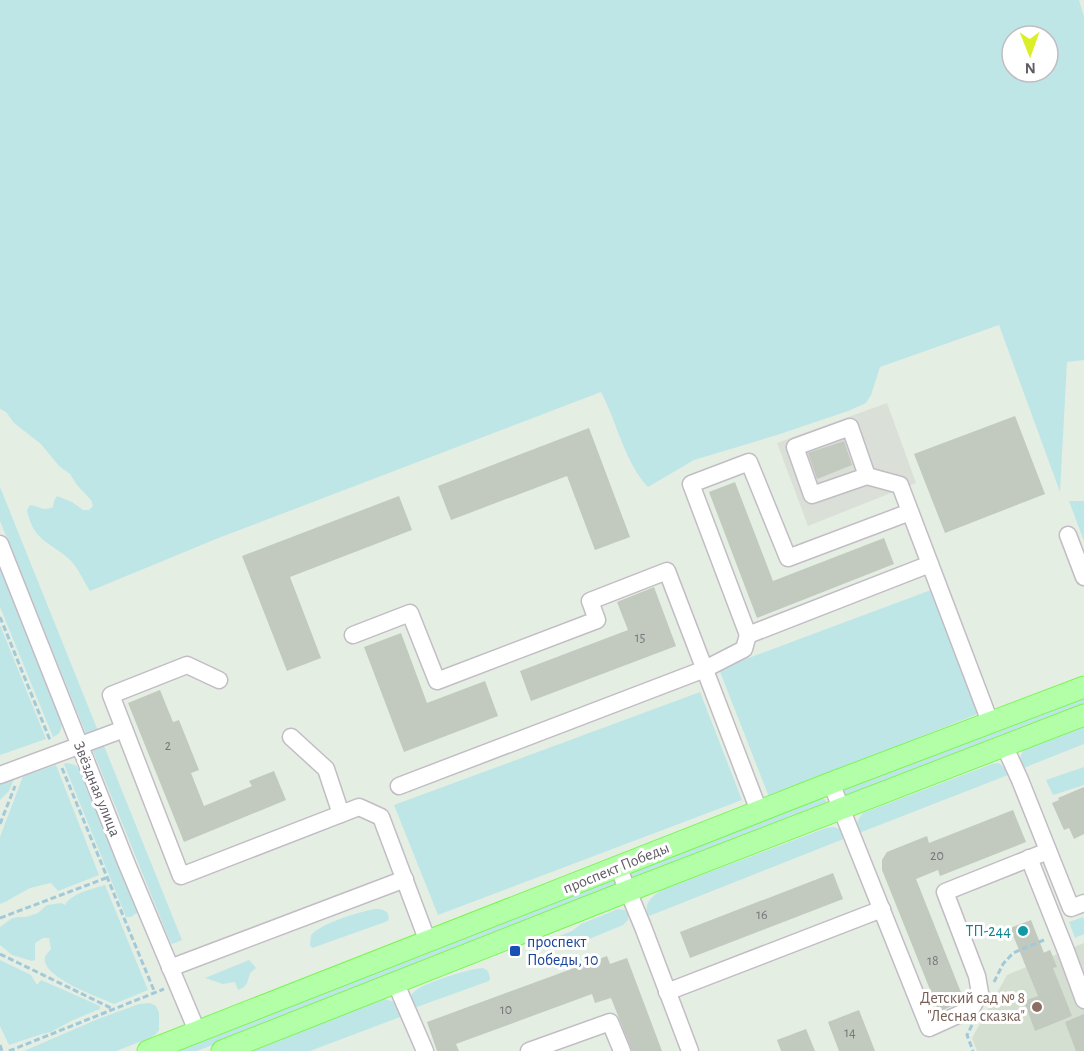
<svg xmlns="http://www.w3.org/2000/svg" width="1084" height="1051" font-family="'Alegreya Sans',sans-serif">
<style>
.industrial{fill:#dadfd7}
.education{fill:#d4dfd1}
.green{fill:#bee6e7;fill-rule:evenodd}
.building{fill:#c2c9bf}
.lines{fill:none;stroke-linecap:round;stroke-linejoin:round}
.minor-casing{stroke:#c2bdc5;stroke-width:19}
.major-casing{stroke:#7cf654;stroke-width:23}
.path{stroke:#a1c9d9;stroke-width:3;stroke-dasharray:6 3;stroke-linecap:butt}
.minor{stroke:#fff;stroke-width:16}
.major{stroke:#b3ffa7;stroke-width:21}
.culture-dot{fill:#0f9aa8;stroke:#fff;stroke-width:2}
.transit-dot{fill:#1a4fb4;stroke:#fff;stroke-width:2}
.education-dot{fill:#8d6e63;stroke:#fff;stroke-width:2}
.labels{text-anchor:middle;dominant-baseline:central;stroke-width:6;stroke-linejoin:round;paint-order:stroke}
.number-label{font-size:14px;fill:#78767b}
.street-label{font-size:16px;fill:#605b64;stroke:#fff}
.culture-label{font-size:16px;fill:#0d838f;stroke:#fff;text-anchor:end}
.transit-label{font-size:16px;fill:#164399;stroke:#fff;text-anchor:start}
.education-label{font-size:16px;fill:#785e54;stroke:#fff;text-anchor:end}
</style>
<rect width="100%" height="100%" fill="#e5eee3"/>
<!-- industrial -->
<path class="industrial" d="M887 403 916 483 808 526 777 443Z"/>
<!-- education -->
<path class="education" d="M1084 943V1051H977L972 1038 1007 975 1026 967 1023 961 1050 950 1053 956Z"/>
<!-- green -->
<g class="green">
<path d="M0 0H1079L1084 17V360L1067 362 1060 492 999 325 880 367 871 395 866 403 848 411 777 435 694 460 648 487C624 461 617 422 601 392L216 539 90 591C83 581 79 568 69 559 50 542 33 541 27 510L30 505C40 506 42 512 53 507L54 501 57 496 72 502 83 510H89L93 506 91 500 77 485 70 474 59 466 41 444 14 423 6 412 0 409ZM1012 36H1048V72H1012Z"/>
<path d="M0 487 182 940 172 944 169 939 0 521Z"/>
<path d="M1069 501H1084V541Z"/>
<path d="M0 568 62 722C61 730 61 734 53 737L0 607Z"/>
<path d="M931 590 980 713 769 797 719 669Z"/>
<path d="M0 625 46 739 0 755Z"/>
<path d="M700 692 742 800 438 915 394 805Z"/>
<path d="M1084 694V707L851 797 841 796 843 789Z"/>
<path d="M1084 724V744L1021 769C1019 761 1020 754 1025 748Z"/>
<path d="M66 763 75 765 82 771 138 912 131 917H126L64 764Z"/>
<path d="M999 763 1005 768 1008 775 859 833C854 826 858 819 863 813L992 764Z"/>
<path d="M56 765 99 875 58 891 51 883 30 888 5 902 0 904V837L23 776Z"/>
<path d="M1084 767V785L1053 795 1046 780Z"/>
<path d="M14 779 9 791 0 800V783Z"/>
<path d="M820 797 826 800 827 805 631 880 629 875 630 872Z"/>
<path d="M833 827 844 830 846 838 649 916C642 904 652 896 662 890L826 828Z"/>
<path d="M614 881 617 884 615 889 197 1051H169L606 882Z"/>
<path d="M105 885 148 990 114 1004C99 997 40 977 45 957 46 955 50 950 51 949L49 938H43L35 943V960L32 961 12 955 0 945V927L11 919 17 917H26L38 913 47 905 61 903 65 905C72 893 92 889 105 885Z"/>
<path d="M375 909C383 909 391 911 388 921L315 947 312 948 310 945 311 935C322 923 358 912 375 909Z"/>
<path d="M618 909 625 910 628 913V920L623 925 565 949C558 949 554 948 553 940L559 936 572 931 581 924Z"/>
<path d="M1083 917 1084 920V934L1075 938 1069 922Z"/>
<path d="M0 960 31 975 37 985 41 980 100 1006V1009L73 1020 51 1032 42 1034 9 1045 0 1026Z"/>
<path d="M249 960 256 968 250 973C248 981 247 987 238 990L235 982 223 984 205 978Z"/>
<path d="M483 968 488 971 490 978 489 981 414 1008C412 1003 409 999 412 994 420 983 469 969 483 968Z"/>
<path d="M384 999 399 1003 403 1014 400 1017 310 1051H248Z"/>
<path d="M150 1003 156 1006 159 1013V1030L156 1034 150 1038 116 1051H24L98 1019 139 1004Z"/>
</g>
<!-- building -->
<g class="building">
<path d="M1015 416 1045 494 945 533 914 454Z"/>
<path d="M589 428 630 537 595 550 567 476 451 520 438 486Z"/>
<path d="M844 441 852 465 817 479 808 453Z"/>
<path d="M735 482 773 581 884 538 894 564 757 618 709 492Z"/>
<path d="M399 496 412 530 290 577 321 658 287 671 242 556Z"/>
<path d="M654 587 676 646 531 701 520 671 628 630 617 602Z"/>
<path d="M401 633 427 703 485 681 498 716 404 752 364 647Z"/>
<path d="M160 690 173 722 179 720 199 770 191 773 204 806 252 786 249 781 274 771 286 800 184 842 128 703Z"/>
<path d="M1084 787V834L1074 839 1069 828 1064 830 1052 803 1059 800 1058 798Z"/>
<path d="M1013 810 1026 842 940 876 938 870 916 879 964 1000 939 1012 882 870V860L887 852 927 836 929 843Z"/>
<path d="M833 873 843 899 690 958 680 932Z"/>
<path d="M1031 920 1044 953 1050 950 1057 967 1053 968 1072 1016 1035 1031 1024 1001 1038 996 1010 928Z"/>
<path d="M607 956 610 964 627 958 662 1051H632L611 998 595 1003 592 994 456 1044 459 1051H437L427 1022Z"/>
<path d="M859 1010 875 1051H839L828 1022Z"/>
<path d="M1084 1014V1051H1076L1065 1022Z"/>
<path d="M806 1029 815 1051H781L777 1040Z"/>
</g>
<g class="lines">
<!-- minor casing -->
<g class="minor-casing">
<g id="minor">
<path d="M850 427 867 476 812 495 795 447Z"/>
<path d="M867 476 900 485 990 722"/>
<path d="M910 512 788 558 749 462 691 484 748 635 930 564"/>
<path d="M1068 535 1084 577"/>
<path d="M0 544 126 862 197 1031"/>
<path d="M353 635 410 613 437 681 597 620 590 601 667 571 759 811"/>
<path d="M219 680 187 665 111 695 181 876 359 807 381 817 428 942"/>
<path d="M291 737 326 769 341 814"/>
<path d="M1004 745 1020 780 1071 908 1084 903"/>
<path d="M0 775 124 729"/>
<path d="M831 783 929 1028 971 1009 980 993 977 976 945 892 1048 851"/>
<path d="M399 786 705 669 744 649 748 635"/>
<path d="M1029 858 1066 951 1084 1000"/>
<path d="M618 867 643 927 690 1051"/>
<path d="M170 968 405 879"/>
<path d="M396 984 425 1051"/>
<path d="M667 992 882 909"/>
<path d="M529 1051 610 1022 622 1051"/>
</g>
</g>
<!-- major casing -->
<g class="major-casing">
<g id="major">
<path d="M148 1051 831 783 1084 687"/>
<path d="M222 1051 628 891 1084 715"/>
</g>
</g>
<!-- path -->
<g class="path">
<path d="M0 617 50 740"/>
<path d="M62 768 155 993"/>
<path d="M0 824 15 786"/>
<path d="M0 918 106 878"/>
<path d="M0 954 113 1009"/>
<path d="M994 982 1003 964 1013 953 1044 940"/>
<path d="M972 1025 967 1035 973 1051"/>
<path d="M0 1045 2 1051"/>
<path d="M9 1051 164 989"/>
</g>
<!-- minor -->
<use href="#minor" class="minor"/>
<!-- major -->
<use href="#major" class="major"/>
</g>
<!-- markers -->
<circle class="culture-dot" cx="1023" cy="931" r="6"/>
<rect class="transit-dot" x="509" y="945" width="12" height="12" rx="3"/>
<circle class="education-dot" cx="1037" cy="1007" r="6"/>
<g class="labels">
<!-- number labels -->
<g class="number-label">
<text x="640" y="638">15</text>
<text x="168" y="746">2</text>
<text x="937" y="856">20</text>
<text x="762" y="915">16</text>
<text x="933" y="961">18</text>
<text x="506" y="1010">10</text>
<text x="850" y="1033">14</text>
</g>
<!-- street labels -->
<g class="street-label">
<text transform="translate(97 789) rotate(68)">Звёздная улица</text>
<text transform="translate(616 868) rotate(-22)">проспект Победы</text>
</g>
<!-- culture labels -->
<g class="culture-label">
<text x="1011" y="931">ТП-244</text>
</g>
<!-- transit labels -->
<g class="transit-label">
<text x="527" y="942">проспект<tspan x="527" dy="18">Победы, 10</tspan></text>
</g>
<!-- education labels -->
<g class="education-label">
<text x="1025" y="998">Детский сад № 8<tspan x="1025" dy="18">"Лесная сказка"</tspan></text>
</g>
</g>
<!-- north arrow -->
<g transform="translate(1030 54) rotate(179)"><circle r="28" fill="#ffffff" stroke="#bfbdc1" stroke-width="1.5"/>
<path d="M0-4.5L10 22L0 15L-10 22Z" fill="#daef28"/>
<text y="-9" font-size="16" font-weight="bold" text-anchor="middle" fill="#605b64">N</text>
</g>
</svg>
